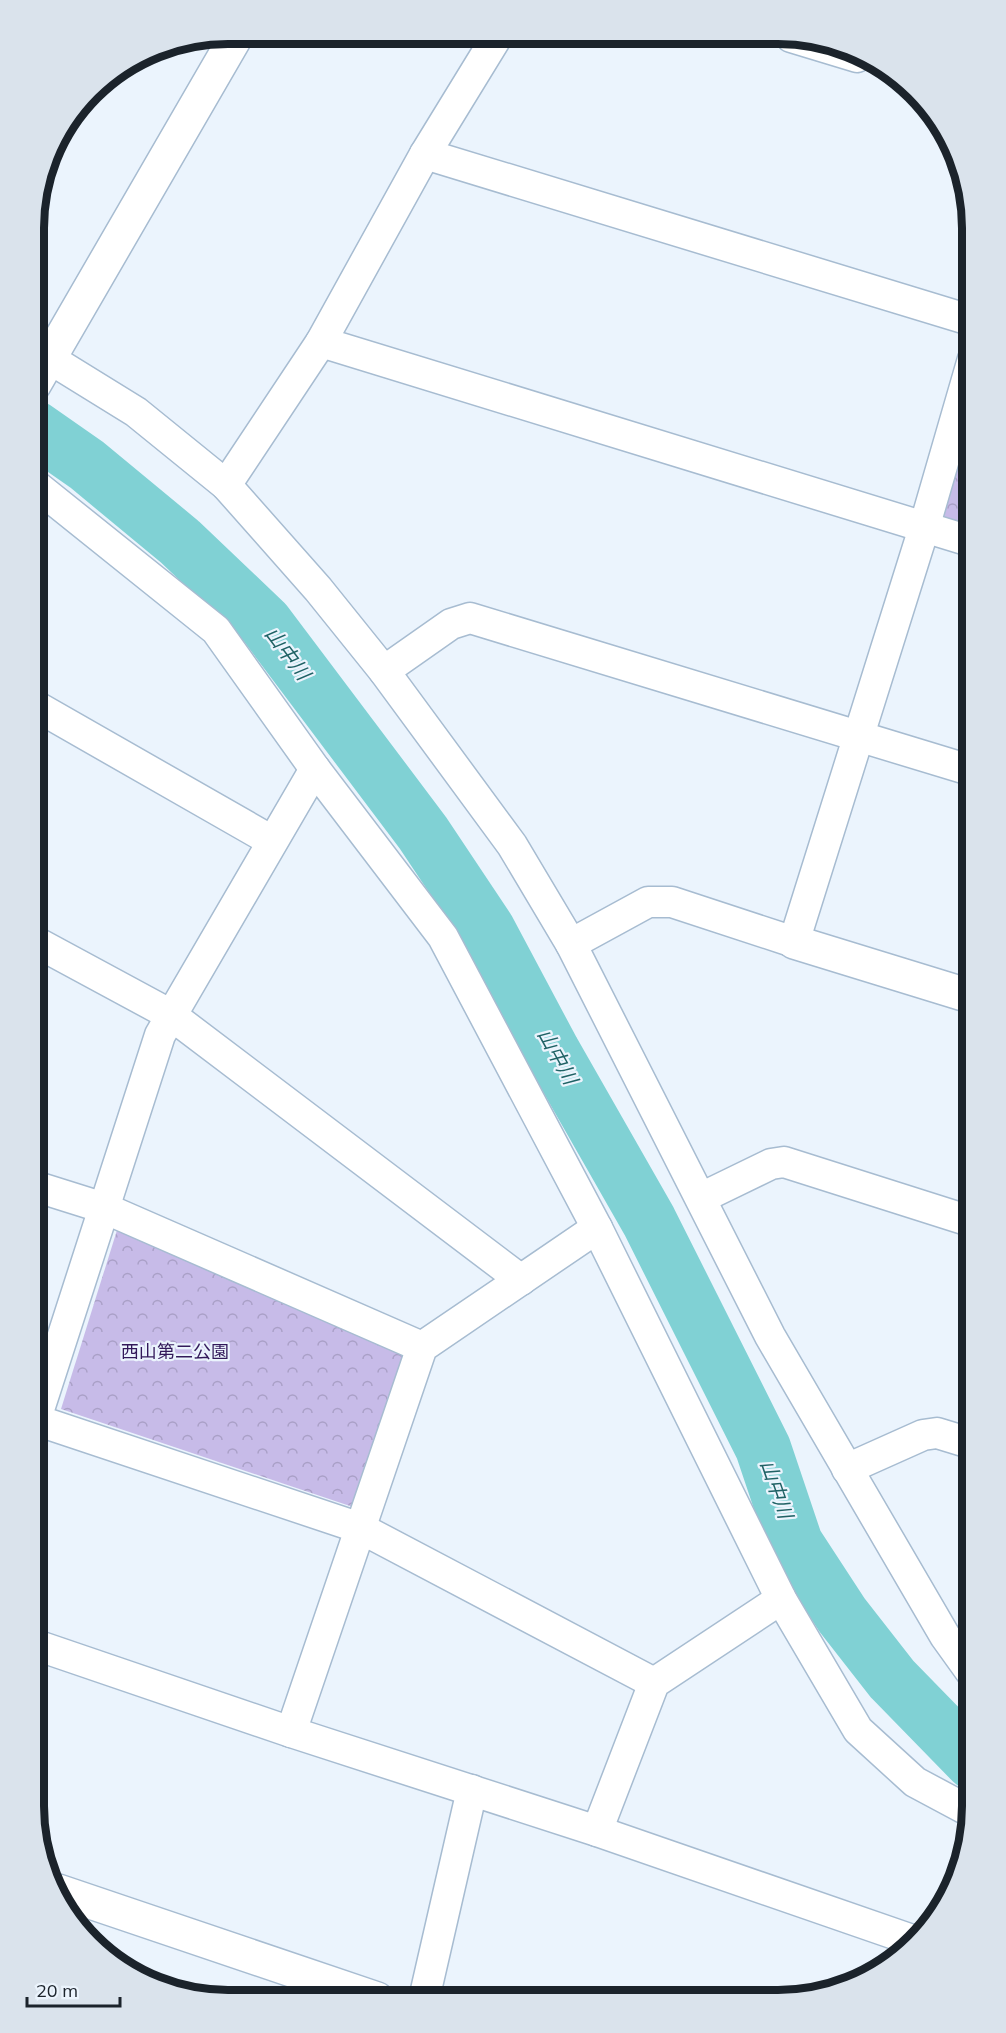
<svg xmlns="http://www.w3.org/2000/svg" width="1006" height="2033" font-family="Mulish,'Noto Sans JP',sans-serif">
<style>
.forest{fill:url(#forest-crowns)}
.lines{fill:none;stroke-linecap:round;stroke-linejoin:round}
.river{stroke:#80d1d4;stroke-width:56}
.street-casing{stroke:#a7bcd1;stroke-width:33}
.secondary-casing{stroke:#a7bcd1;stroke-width:36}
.street{stroke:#fff;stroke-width:30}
.secondary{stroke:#fff;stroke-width:33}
.labels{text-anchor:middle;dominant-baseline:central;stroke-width:4.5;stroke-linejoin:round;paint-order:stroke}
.park-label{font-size:18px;fill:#32195a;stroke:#ebf4fd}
.water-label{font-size:20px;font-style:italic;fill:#1f6265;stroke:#ebf4fd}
.rim{fill:none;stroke:#1b232b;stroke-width:8}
</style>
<defs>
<pattern id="forest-crowns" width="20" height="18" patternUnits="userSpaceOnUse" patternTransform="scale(1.5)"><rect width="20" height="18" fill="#c7bbe8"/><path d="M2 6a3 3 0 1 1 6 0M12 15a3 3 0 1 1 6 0" fill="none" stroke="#aaa0c7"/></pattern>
</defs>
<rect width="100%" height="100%" fill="#ebf4fd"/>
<!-- forest -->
<g class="forest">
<path d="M973 409V532L938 521Z"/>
<path d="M118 1227 409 1353 356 1508 61 1409Z"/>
</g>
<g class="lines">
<!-- river -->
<path class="river" d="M34 428 87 465 180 542 265 623 423 833 487 929 552 1051 649 1221 763 1448 795 1543 842 1615 892 1679 973 1762"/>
<!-- street casing -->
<g class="street-casing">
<g id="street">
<path d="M791 37 857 57"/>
<path d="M425 154 973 321"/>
<path d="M321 342 973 542"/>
<path d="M34 349 136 412 226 485 318 589 384 671 512 845 571 944 770 1336 945 1636 973 1675"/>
<path d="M34 484 216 630 315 769 443 937 597 1228 781 1599 858 1730 915 1782 973 1813"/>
<path d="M226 485 321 342 425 154 498 35"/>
<path d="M384 671 451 624 470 618 973 771"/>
<path d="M34 705 272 841"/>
<path d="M34 941 171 1015 521 1280"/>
<path d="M571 944 648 902H672L794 942 924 528 973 359"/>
<path d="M34 1186 104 1208 422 1347"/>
<path d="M701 1198 771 1164 784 1162 973 1222"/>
<path d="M33 1419 360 1528 654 1683"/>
<path d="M33 1428 160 1035 315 769"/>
<path d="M847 1469 923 1435 937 1433 973 1444"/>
<path d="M33 1644 291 1732 597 1831 915 1941"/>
<path d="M291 1732 422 1347 597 1228"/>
<path d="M597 1831 654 1683 781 1599"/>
<path d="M424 1999 472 1790"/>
</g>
</g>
<!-- secondary casing -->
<g class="secondary-casing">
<g id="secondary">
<path d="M34 385 238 33"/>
<path d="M794 942 973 997"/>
<path d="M58 1891 377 1999"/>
</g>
</g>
<!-- street -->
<use href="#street" class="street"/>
<!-- secondary -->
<use href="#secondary" class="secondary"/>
</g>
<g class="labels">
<!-- park labels -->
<g class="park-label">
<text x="175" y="1351">西山第二公園</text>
</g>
<!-- water labels -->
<g class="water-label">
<text transform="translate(288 653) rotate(53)">山中川</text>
<text transform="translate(558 1056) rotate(61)">山中川</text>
<text transform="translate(777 1489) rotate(71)">山中川</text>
</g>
</g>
<!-- crop -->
<path d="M0 0H1006V2033H0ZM228 44H778A184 184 0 0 1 962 228V1806A184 184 0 0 1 778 1990H228A184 184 0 0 1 44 1806V228A184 184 0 0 1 228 44Z" fill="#dae3ec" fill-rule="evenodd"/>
<path class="rim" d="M228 44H778A184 184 0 0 1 962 228V1806A184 184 0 0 1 778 1990H228A184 184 0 0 1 44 1806V228A184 184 0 0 1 228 44Z"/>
<!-- scale -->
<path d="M27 1997v9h93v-9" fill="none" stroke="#1b232b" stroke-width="3"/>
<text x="36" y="1997" font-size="18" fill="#1b232b" stroke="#ebf4fd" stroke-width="4.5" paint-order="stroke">20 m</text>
</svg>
